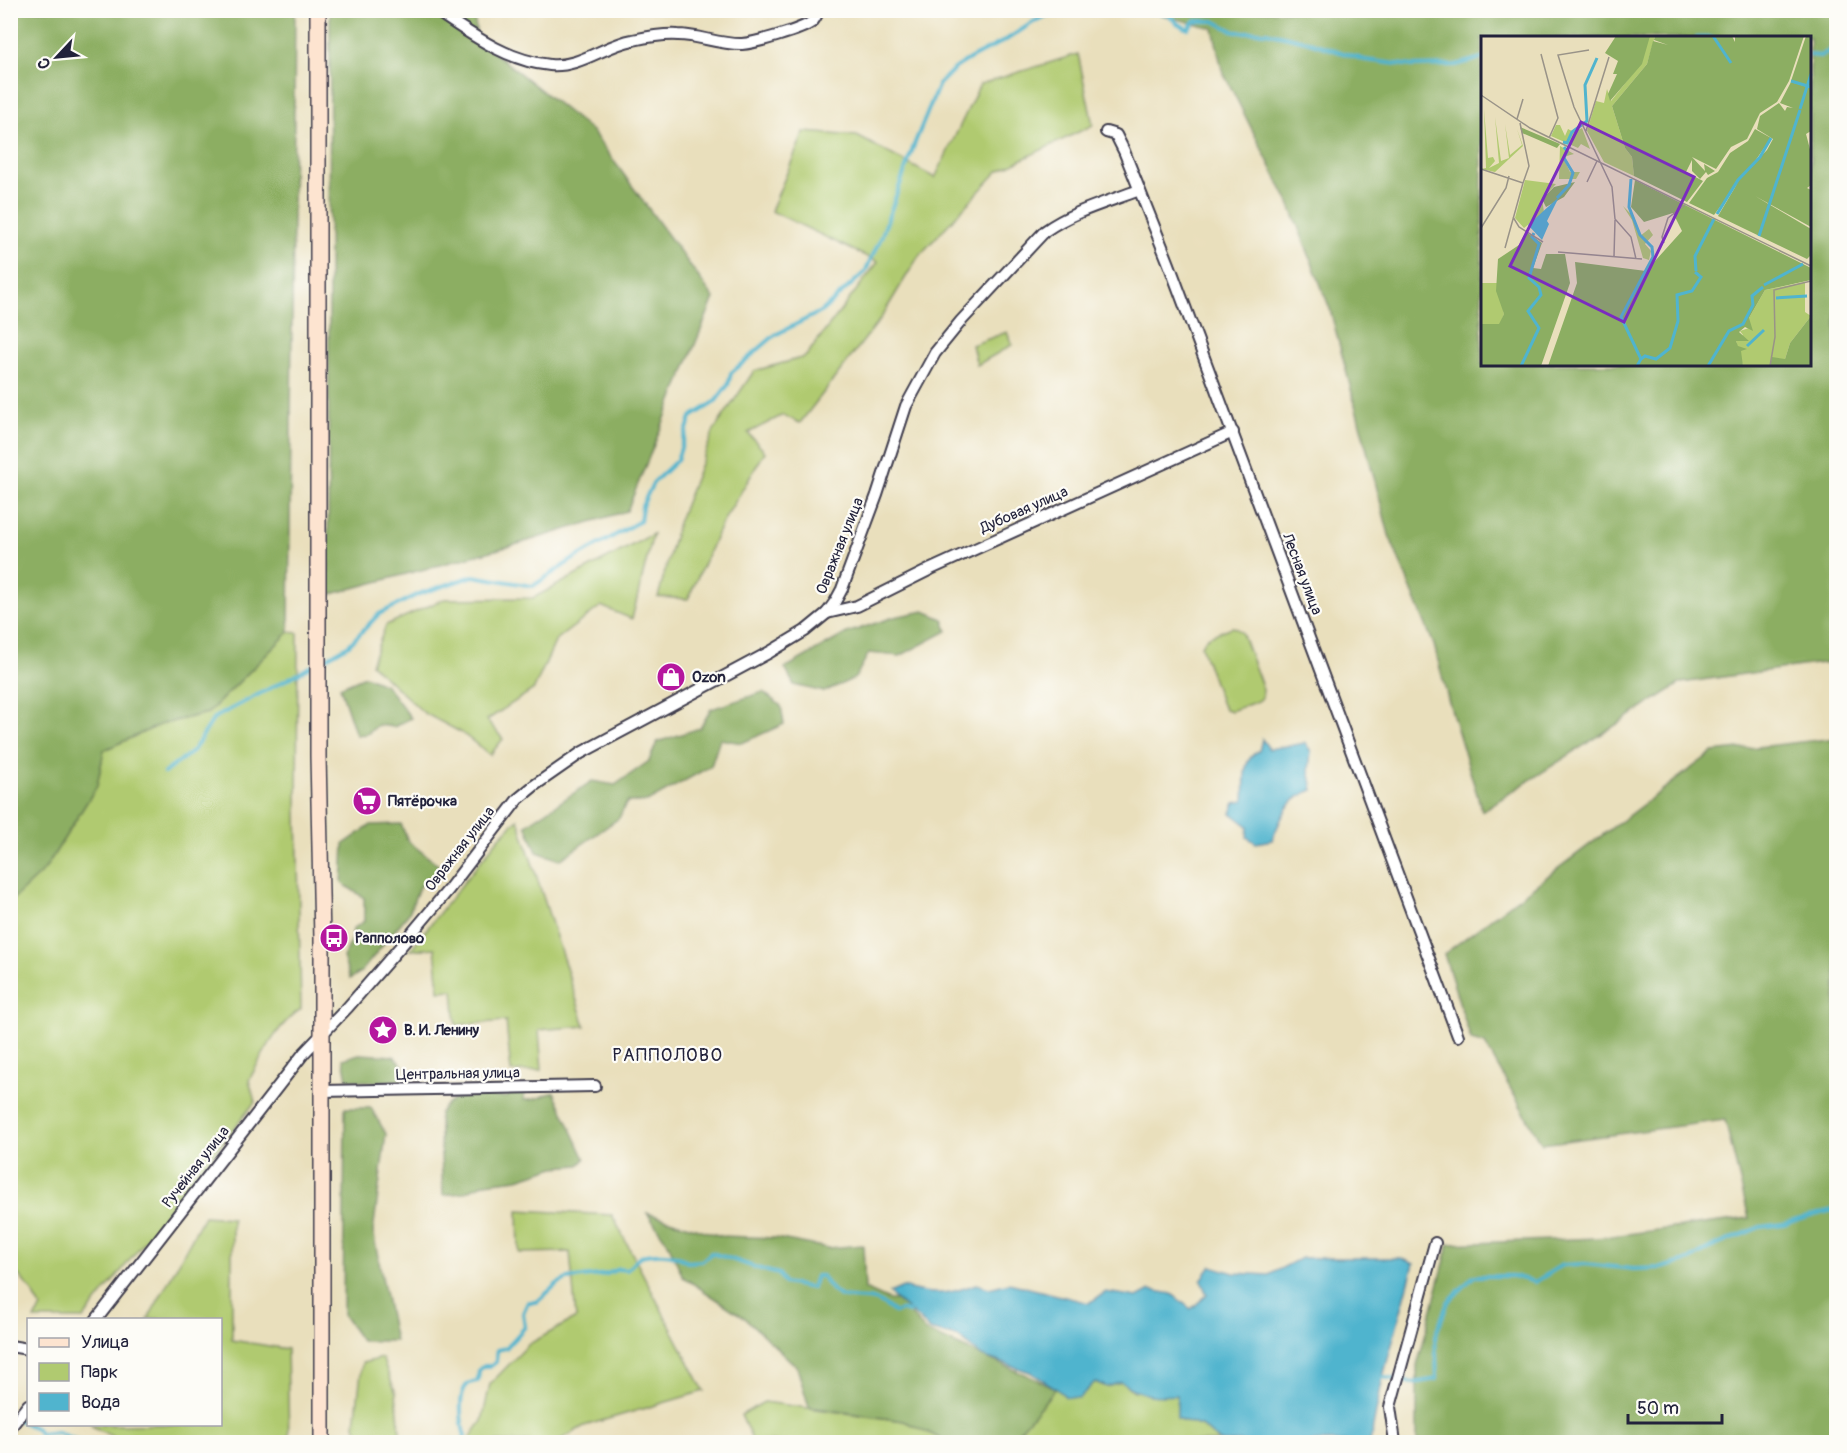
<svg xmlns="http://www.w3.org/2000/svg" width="1847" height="1453" font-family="Pangolin,sans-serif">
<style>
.green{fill:#b0ca70;stroke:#697656;stroke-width:1.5}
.forest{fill:#8cae62;stroke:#57684e;stroke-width:1.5;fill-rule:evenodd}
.water{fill:#50b4ce;stroke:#396b84;stroke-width:1.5}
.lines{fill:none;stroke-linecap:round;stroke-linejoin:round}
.stream{stroke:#50b4ce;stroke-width:4}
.minor-casing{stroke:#403e4e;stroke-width:14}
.secondary-casing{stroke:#403e4e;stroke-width:18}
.minor{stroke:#fff;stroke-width:10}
.secondary{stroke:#fde4d0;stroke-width:15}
.labels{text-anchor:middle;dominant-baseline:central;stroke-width:4.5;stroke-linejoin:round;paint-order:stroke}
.street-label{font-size:15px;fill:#22223b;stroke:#fdfcf7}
.poi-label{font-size:15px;font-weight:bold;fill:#22223b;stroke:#fdfcf7;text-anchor:start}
.quarter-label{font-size:18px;letter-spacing:1.5px;fill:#22223b;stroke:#fdfcf7}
.inset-river{fill:none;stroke:#50b4ce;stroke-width:3}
.inset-road{fill:none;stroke:#999388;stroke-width:1.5}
.view{fill:#7b2cbf;fill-opacity:0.15;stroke:#7b2cbf;stroke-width:3}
.inset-edge{fill:none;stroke:#22223b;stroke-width:3}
</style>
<rect width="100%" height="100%" fill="#fdfcf7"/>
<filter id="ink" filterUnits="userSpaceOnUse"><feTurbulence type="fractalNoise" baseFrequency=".0167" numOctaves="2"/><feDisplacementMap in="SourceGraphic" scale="12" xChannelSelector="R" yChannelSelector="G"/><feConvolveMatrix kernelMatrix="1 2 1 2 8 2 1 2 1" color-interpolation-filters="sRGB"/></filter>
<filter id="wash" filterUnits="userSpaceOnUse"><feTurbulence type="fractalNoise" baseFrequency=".008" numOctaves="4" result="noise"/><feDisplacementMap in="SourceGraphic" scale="24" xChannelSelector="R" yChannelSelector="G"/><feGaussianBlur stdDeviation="1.35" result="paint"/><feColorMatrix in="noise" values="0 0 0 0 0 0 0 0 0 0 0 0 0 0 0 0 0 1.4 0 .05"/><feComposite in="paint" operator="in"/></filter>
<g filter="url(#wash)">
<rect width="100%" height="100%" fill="#e9dfbc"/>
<!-- green -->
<g class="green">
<path d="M1078 54 1093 125 998 171 918 257 881 318 800 423 783 415 748 433 765 452 721 525 688 599 658 597 678 523 714 430 754 371 805 357 878 262 771 211 804 132 857 136 935 178 980 84Z"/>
<path d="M1007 332 1012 345 977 365 972 345Z"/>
<path d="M653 534 632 619 601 606 556 640 534 689 487 720 503 739 490 755 462 733 424 713 371 664 386 625 444 599 533 598Z"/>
<path d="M1232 627 1236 628 1242 633 1263 689 1262 698 1258 701 1231 711 1225 709 1222 705 1201 646 1207 637Z"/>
<path d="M289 632 298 633 297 810 301 1009C277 1024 263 1055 249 1080L255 1102 83 1319H35L41 1307 31 1290 11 1266 10 901 45 869 97 786 104 750 162 724 208 713Z"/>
<path d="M518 819 585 1026 539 1030 542 1070 511 1072 506 1021 456 1025 453 990 439 991 435 948 410 950 499 838Z"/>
<path d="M518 1210 612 1215 704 1391 584 1426 557 1442H467L482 1421 490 1384 529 1344 576 1318 570 1252 519 1253Z"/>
<path d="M204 1216 232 1218V1340L287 1349 289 1442H117L113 1437 90 1425 220 1424V1320L148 1319Z"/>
<path d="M382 1358 396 1393 401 1442H362L355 1425 362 1363Z"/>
<path d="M1095 1382 1107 1387 1121 1382 1134 1391 1178 1395 1177 1418 1203 1427 1220 1442H1010L1056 1388 1066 1397Z"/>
<path d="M764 1402 904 1421 948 1442H753L741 1415Z"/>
</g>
<!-- forest -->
<g class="forest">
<path d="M11 10 295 11 289 632 208 713 162 724 104 750 97 786 45 869 11 901Z"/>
<path d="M330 11H474L477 39 592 131 714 298 627 511 518 544 328 595Z"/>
<path d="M1146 11H1836V661L1681 683 1482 811 1448 699 1434 645 1389 535 1330 309 1289 203 1222 70 1213 28ZM1482 38H1810V364H1482Z"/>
<path d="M924 611 943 619 947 631 900 656 869 653 855 678 824 692 794 685 785 668 847 633 894 617Z"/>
<path d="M365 676 386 685 411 718 394 727 378 725 367 734 356 735 340 687Z"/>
<path d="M763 692 781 706 784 724 742 743 720 739 711 766 647 802H627L619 818 560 860 537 852 526 825 592 781 615 785 649 761 657 742 700 728 711 709Z"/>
<path d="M1836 738V1442H1417V1366L1449 1244 1597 1238 1749 1218 1725 1120 1542 1144 1485 1044 1471 1040 1444 954 1713 752Z"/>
<path d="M401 824 408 841 443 869 419 887 409 913 361 972 350 979 343 957 351 942 353 929 364 921V898L342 883 344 844 371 825Z"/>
<path d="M359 1054 394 1056 403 1066 401 1080 372 1082 347 1079 343 1059Z"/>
<path d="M524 1092V1100C536 1101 543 1095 554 1092L585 1159 579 1165 555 1167 518 1179 485 1183 463 1193 443 1195 439 1114C454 1088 481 1098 507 1097L512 1093Z"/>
<path d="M345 1108H371L386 1134 373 1232 395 1341H361L343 1315Z"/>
<path d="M647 1213 721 1236 775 1238 828 1248 863 1245 865 1289 889 1300H899L925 1331 1056 1388 1010 1442H948L904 1421 809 1407 797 1367 745 1318 683 1277 668 1243Z"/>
</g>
<!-- water -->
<g class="water">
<path d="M1262 739 1269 749 1305 743 1311 751 1309 770 1313 790C1286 799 1283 815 1272 840L1256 843 1247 837 1248 826 1231 813 1235 803 1244 801C1246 784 1240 759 1259 751Z"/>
<path d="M1301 1258H1401L1414 1264 1383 1377 1370 1442H1220L1203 1427 1177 1418V1395C1153 1397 1142 1396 1121 1382L1107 1387 1095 1382 1079 1398 1066 1397 1056 1388 1030 1372 982 1356 958 1337 929 1330C918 1315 902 1306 889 1293L903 1287C931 1296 949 1295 976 1284L989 1288 1009 1283 1089 1303 1106 1292 1137 1297 1150 1290 1172 1294 1191 1309 1207 1295 1201 1280 1211 1266 1234 1273 1269 1275Z"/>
</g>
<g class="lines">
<!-- stream -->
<g class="stream">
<path d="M1120 10 1168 14 1177 23 1188 29 1194 21H1214L1235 32H1266L1306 41 1365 60 1413 66 1456 65 1482 58"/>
<path d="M1697 38H1712"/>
<path d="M1810 55 1820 56 1836 47"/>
<path d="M323 660 349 645 379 614 419 594 473 576 533 586 572 560 640 521 642 506 653 483 677 460 691 417 715 402 728 385 731 373 775 335 822 311 865 272 881 238 914 145 939 84 955 68 971 58 1006 40 1035 21 1059 10"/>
<path d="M164 773 193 751 214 718 314 665"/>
<path d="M1383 1377 1413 1383 1437 1379 1435 1336 1448 1302 1474 1276H1513L1535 1282 1562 1265 1584 1264 1634 1269 1661 1268 1690 1260 1710 1248 1760 1227 1783 1224 1836 1209"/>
<path d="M10 1416 35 1428 41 1434 58 1432 80 1442"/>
<path d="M460 1442 465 1436C461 1424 457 1393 468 1384 470 1383 476 1381 478 1381L479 1370 483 1366H491L496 1362 497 1350 506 1348 525 1327 523 1313 528 1302H537L557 1284 567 1279 607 1274 618 1269 627 1270 640 1256C655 1253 674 1251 687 1262L702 1261 711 1253C735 1259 755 1269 779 1274L784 1283 812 1288 816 1276H822C838 1304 847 1296 874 1300 881 1301 889 1308 895 1313L901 1310 909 1312"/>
</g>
</g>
</g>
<g filter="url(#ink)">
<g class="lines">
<!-- minor casing -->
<g class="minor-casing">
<g id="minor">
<path d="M435 10C471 34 507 61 550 65 579 68 605 45 633 40 647 37 663 34 678 35 699 35 720 45 742 44 755 43 801 30 812 22 815 19 817 14 819 10"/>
<path d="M1106 132 1116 135 1124 151 1169 264 1458 1036"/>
<path d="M827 613 857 606 931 569 1233 432"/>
<path d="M321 1091 595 1086"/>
<path d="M96 1320 304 1053 348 1007 401 946 449 889 518 799 535 785 581 753 770 652 805 631 827 613 835 602 842 589 877 495 906 406 935 353 961 321 1045 231C1073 211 1108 202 1139 190"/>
<path d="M10 1346 28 1349"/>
<path d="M10 1428 28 1405"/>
<path d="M1395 1442 1390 1407 1435 1243"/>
</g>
</g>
<!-- secondary casing -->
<g class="secondary-casing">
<path id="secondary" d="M318 10V756L322 939V1442"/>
</g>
<!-- minor -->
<use href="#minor" class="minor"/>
<!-- secondary -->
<use href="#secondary" class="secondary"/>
</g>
</g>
<!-- icons -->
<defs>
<g id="shop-disc" transform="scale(1.5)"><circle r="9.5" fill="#b5179e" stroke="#fdfcf7"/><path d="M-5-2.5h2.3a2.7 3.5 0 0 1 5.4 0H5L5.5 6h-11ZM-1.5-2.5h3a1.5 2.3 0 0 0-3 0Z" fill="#fff"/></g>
<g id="supermarket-disc" transform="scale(1.5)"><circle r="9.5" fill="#b5179e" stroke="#fdfcf7"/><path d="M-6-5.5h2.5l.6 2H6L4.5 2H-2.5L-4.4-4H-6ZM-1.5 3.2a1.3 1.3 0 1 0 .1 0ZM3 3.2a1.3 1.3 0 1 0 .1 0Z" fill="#fff"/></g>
<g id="bus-disc" transform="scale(1.5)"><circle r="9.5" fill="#b5179e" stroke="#fdfcf7"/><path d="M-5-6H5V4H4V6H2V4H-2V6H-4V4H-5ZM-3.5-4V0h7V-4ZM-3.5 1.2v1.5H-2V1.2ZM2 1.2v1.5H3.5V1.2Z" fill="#fff"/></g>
<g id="sight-disc" transform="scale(1.5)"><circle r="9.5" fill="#b5179e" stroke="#fdfcf7"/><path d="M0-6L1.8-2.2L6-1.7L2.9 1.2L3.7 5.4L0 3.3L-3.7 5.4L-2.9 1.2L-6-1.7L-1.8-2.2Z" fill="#fff"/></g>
</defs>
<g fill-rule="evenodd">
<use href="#shop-disc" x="671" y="677"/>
<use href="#supermarket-disc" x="367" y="801"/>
<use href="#bus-disc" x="334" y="938"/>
<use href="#sight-disc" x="383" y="1030"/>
</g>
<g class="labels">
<!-- street labels -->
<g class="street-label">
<text transform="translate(1024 510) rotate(-24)">Дубовая улица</text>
<text transform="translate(840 546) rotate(-68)">Овражная улица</text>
<text transform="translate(1302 574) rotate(69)">Лесная улица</text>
<text transform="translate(460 849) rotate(-52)">Овражная улица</text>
<text transform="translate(458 1074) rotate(-1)">Центральная улица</text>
<text transform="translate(196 1167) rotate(-52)">Ручейная улица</text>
</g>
<!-- poi labels -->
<g class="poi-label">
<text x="692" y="677">Ozon</text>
<text x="388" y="801">Пятёрочка</text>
<text x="355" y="938">Рапполово</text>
<text x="404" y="1030">В. И. Ленину</text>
</g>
<!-- quarter labels -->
<g class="quarter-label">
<text x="668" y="1055">РАППОЛОВО</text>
</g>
</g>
<!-- overview -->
<g transform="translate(1481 36)">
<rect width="330" height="330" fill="#e9dfbc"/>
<path d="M168 0H174L166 28 131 70 144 112 151 121 153 140 123 126 106 95 115 65 123 67 126 53 130 65 154 35ZM3 73 7 122 12 121 14 125 8 132 18 127 14 81 20 125 28 122 24 88 29 119 41 109 36 93 42 110 14 136 0 133 5 132ZM75 89H79L84 100 87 93 93 96 101 92 109 113 100 108 97 112 70 100ZM79 110 93 118 82 121 89 136H99L95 143H78ZM44 144 75 148 61 163 63 176 43 192 34 182ZM142 170 153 181 159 200 168 193 172 199 164 208 170 215 168 224 162 222 151 184ZM324 246V276L330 280 309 307 304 323 290 329 262 330 255 305 262 299 259 295 268 292V282L284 254ZM0 247H16L23 278 19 288H0Z" fill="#b0ca70"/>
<path d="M135 0H169L161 28 129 65 127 58 136 38H132L137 25 124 17ZM174 0H251L254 6V0H323L308 45 296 66 279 77 266 103 250 111 235 133 211 121 224 135 223 128 234 135 227 139 225 136 219 143 211 135V124L205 136 222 145 206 166 153 140 151 121 144 112 131 70 166 28 172 5 187 9 173 4ZM325 0H330V50L310 45ZM310 46 330 52V95L325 98 330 117V149L326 152 330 154V191L274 160 330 193V219L326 223 237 180 256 148 233 179 208 167 226 142 237 136 249 117 267 105 274 93 290 102 272 128 286 114 292 103 276 93 279 80 298 67 304 75 306 71 312 72 299 67ZM39 91 79 108 76 112 41 97ZM154 144 330 232V244L284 254 268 282 272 295 264 291 258 296 268 305H255L257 310 266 313 260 315 262 330H67L96 247 94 226 165 235 201 195 192 177 163 186 150 171ZM94 146 83 161 65 171 61 163 73 151ZM45 196 61 207 52 232 60 233 65 218H84L89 247 60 330H0V288H18L23 278 15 255 17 223 38 209ZM330 280V330H279L289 329 291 321 304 323 309 307Z" fill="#8cae62"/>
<path d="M78 161 66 185 68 188 61 204 47 189Z" fill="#50b4ce"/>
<path class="inset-river" d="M232 0 250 27M310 45 330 51M319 73 330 38M82 106 86 107 91 96 106 85 104 49 116 22M150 143 148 171 159 199 171 211 172 221 140 281 160 323 156 330M76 162 88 149 92 137 83 122 86 115 83 111M236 178 257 144 279 121 290 102M278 200 319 74M215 235 214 220 233 183M283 249 322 228M295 262 326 260M266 310 283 294M160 323 164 320 175 323 189 312 197 285 196 259 211 255 220 241 214 236M40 330 58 292 47 275 60 259 58 251 48 242 58 208 51 201 53 197M227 330 248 295 262 288 272 269 271 260 282 251"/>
<path class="inset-road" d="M108 14 77 19 93 71 131 151 134 183 150 201 155 223M60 18 77 82 68 102M0 59 49 92 330 230M36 83 42 63M39 87 48 130 42 147M105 95 128 21M0 133 42 147 24 212M106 146 116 125M32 181 38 191 62 206M0 192 25 152 28 140M183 207 181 201 187 182 204 169M77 216 161 223M133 221 134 184M289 330 294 301 293 254 330 245"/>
<path class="view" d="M100 86 213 141 143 286 29 230Z"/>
<rect width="330" height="330" class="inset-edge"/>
</g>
<!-- margin -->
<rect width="1847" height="1453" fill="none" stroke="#fdfcf7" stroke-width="36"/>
<!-- legend -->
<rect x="27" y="1318" width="195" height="108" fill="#fdfcf7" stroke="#a5a5ac" stroke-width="1.5"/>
<rect x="39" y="1338" width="30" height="9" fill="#fde4d0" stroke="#a5a5ac" stroke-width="1.5"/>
<text x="81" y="1348" font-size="18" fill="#22223b">Улица</text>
<rect x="39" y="1363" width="30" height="18" fill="#b0ca70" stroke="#a5a5ac" stroke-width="1.5"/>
<text x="81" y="1378" font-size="18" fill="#22223b">Парк</text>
<rect x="39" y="1393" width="30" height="18" fill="#50b4ce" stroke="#a5a5ac" stroke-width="1.5"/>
<text x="81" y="1408" font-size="18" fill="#22223b">Вода</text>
<!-- north arrow -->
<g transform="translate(57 57) rotate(244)" stroke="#fdfcf7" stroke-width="4.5" paint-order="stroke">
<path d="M0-4.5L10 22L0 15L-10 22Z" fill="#22223b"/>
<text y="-9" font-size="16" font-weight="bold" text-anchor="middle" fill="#22223b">С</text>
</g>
<!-- scale -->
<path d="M1628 1414v9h94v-9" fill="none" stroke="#22223b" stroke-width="3"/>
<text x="1637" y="1414" font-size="18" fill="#22223b" stroke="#fdfcf7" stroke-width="4.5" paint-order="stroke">50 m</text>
</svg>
